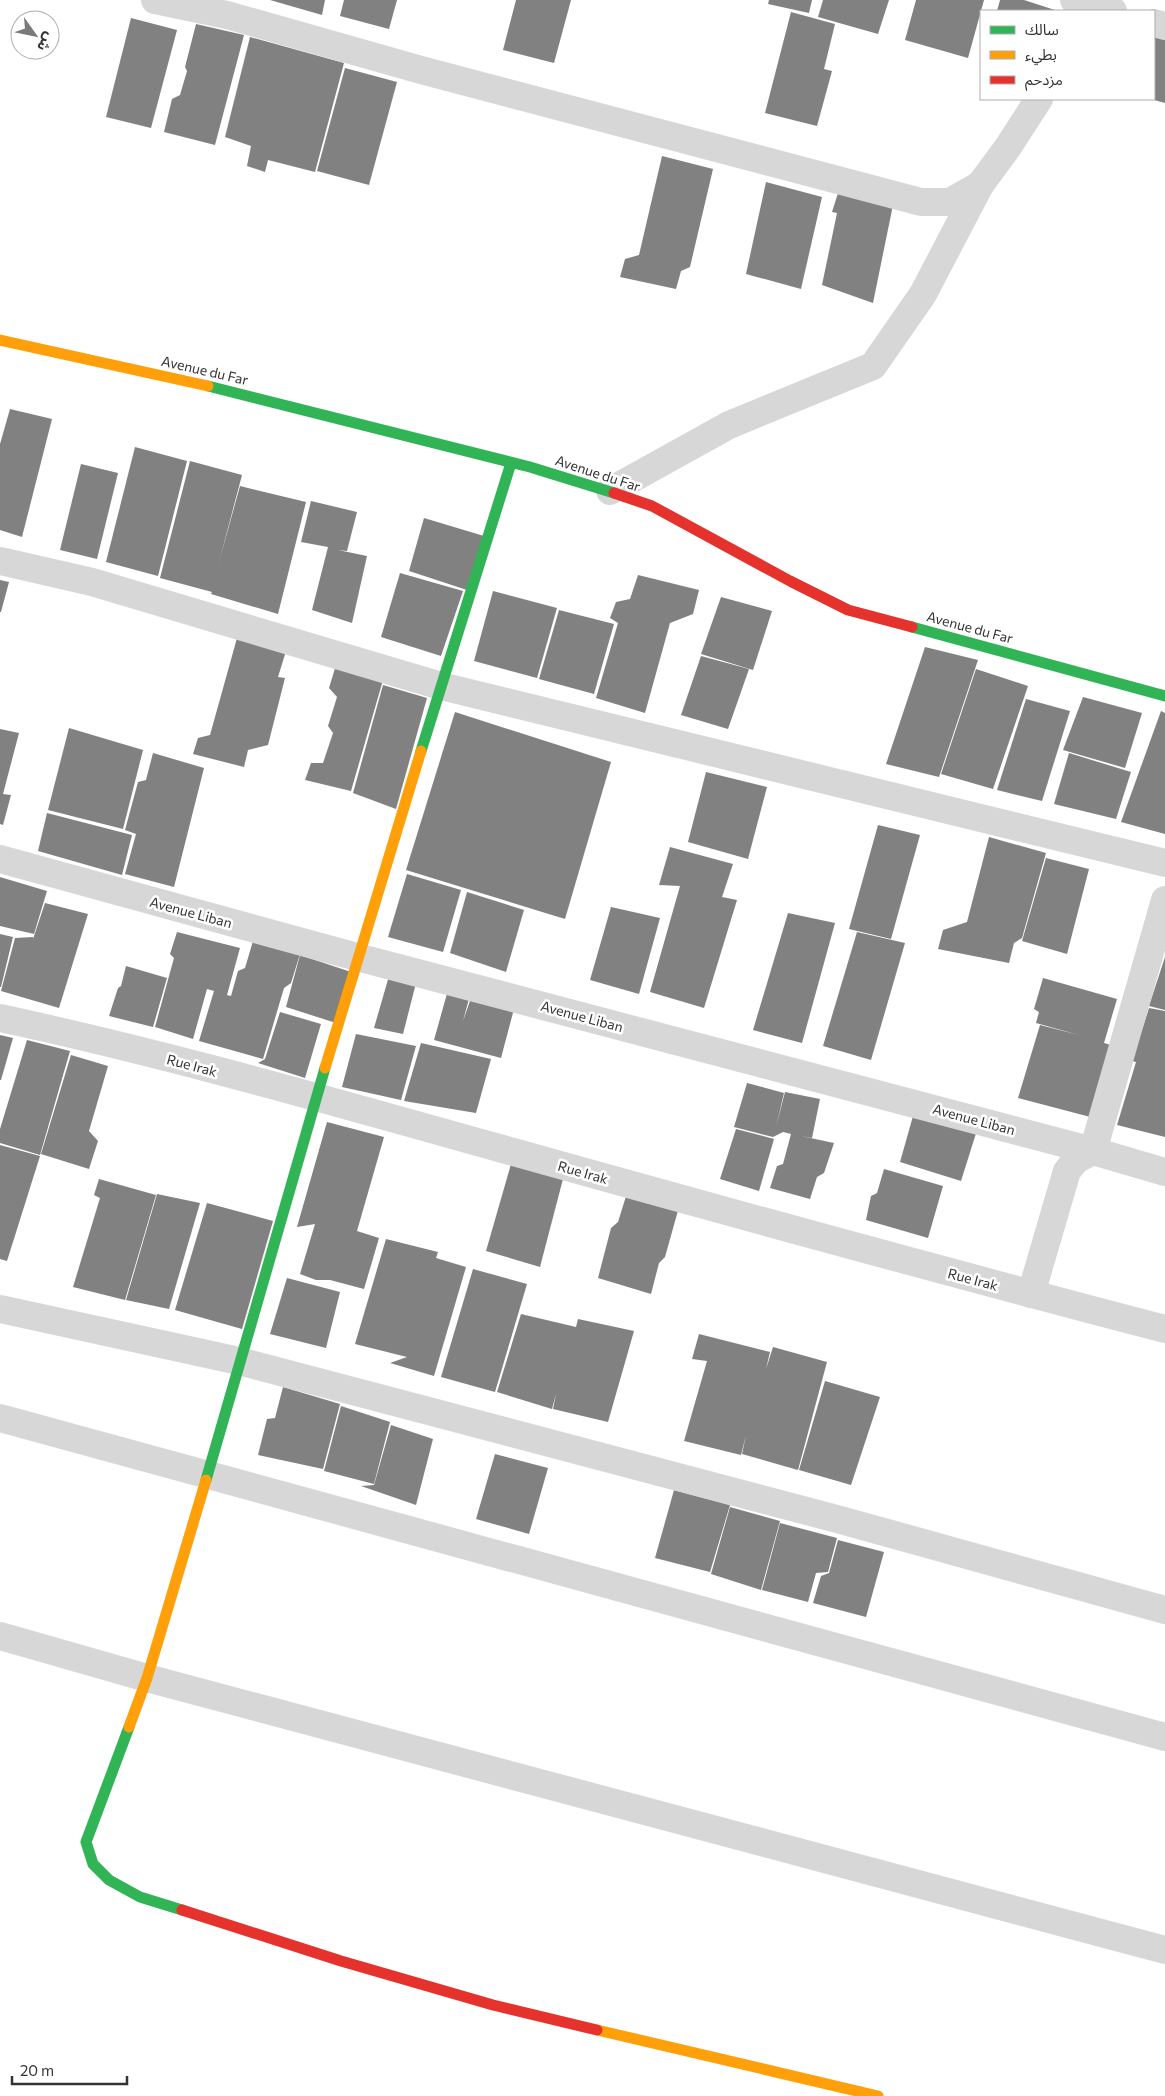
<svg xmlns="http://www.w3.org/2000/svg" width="1165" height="2096" font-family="Commissioner,'Noto Sans Arabic',sans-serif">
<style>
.building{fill:#818181}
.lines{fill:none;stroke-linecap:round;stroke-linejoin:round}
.street{stroke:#d7d7d7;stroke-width:28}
.fast{stroke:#30b455;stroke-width:11}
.slow{stroke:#ff9f0a;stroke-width:11}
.jam{stroke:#e5322d;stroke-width:11}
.labels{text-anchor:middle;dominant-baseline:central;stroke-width:5;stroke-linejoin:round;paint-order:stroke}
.street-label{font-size:14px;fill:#333;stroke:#fff}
</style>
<rect width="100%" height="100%" fill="#fff"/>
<!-- building -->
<g class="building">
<path d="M270 0H325L322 15Z"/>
<path d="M344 0H397L389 29 340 16Z"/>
<path d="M516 0H571L554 63 503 50Z"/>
<path d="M769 0H812L809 13 768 4Z"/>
<path d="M823 0H889L878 34 818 17Z"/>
<path d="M916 0H984L968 58 905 40Z"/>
<path d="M1000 0H1024L1058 11H997Z"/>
<path d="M791 12 835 24 824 69 832 71 817 126 765 113Z"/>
<path d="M131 18 177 30 151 128 106 117Z"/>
<path d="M196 24 244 35 215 145 164 132 172 99 180 95 187 71 185 67Z"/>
<path d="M1154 36 1165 37V103L1154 100Z"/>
<path d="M250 37 344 63 315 172 268 160 265 172 247 166 251 146 225 137Z"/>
<path d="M345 68 397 82 369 185 317 171Z"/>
<path d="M662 156 713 169 690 267 681 271 676 289 620 277 625 259 639 255Z"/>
<path d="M766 182 822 197 801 289 746 274Z"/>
<path d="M838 193 893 205 873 303 822 285 837 213 832 212Z"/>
<path d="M10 409 52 419 22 537 0 530V444Z"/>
<path d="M135 447 187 461 158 576 106 562Z"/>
<path d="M190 461 242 475 219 562 240 486 306 502 278 614 211 594 212 592 160 578Z"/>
<path d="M81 464 118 473 97 559 60 550Z"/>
<path d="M311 501 357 512 347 551 338 550 367 556 352 623 312 610 328 547 301 542Z"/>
<path d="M424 518 484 536 467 590 409 571Z"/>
<path d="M400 573 463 591 441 656 381 637Z"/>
<path d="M638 575 699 590 693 614 670 623 645 713 596 698 618 623 610 618 616 602 630 599Z"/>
<path d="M0 580 9 582 1 612H0Z"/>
<path d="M493 591 557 608 537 678 474 661Z"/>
<path d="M721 597 772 611 753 670 701 654Z"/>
<path d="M559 610 614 624 594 694 539 679Z"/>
<path d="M237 638 286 651 278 677 285 678 268 745 248 750 244 767 193 754 198 738 210 735Z"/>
<path d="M925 647 978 660 939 777 886 764Z"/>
<path d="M701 656 749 669 728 729 681 715Z"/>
<path d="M336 665 383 680 351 791 305 780 311 763H323L333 733 328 726 337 697 329 688Z"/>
<path d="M976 669 1028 686 993 789 941 774Z"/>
<path d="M383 685 427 698 396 809 353 793Z"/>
<path d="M1083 697 1142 713 1125 768 1063 750Z"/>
<path d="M1026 699 1070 711 1042 801 997 790Z"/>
<path d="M1161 711 1165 713V834L1121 822Z"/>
<path d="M455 712 611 762 565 919 406 870Z"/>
<path d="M69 728 143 750 123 829 48 810Z"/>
<path d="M0 729 19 733 3 794 11 795 3 825 0 824Z"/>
<path d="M153 753 204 768 174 887 125 874 136 834 125 830 138 782 146 780Z"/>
<path d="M1069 753 1131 772 1116 819 1054 804Z"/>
<path d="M706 772 767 787 748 859 688 842Z"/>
<path d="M47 813 132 835 122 875 38 851Z"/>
<path d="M878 825 920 835 891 939 849 929Z"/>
<path d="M989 837 1046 853 1022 938 1014 943 1009 963 938 949 943 930 967 922Z"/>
<path d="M670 847 733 864 722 897 737 900 704 1008 650 992 680 886 659 885Z"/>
<path d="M1046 858 1089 869 1067 954 1022 941Z"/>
<path d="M407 874 461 890 443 952 388 937Z"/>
<path d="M0 877 47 891 34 934 0 926Z"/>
<path d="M467 892 524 910 506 972 450 953Z"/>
<path d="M45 903 88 914 59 1008 1 991 15 938 33 937V939Z"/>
<path d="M611 907 660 918 639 994 590 980Z"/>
<path d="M788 913 835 923 802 1043 753 1030Z"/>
<path d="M177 932 240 948 227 995 231 996 238 971 245 968 253 941 300 954 291 983 284 988 263 1059 199 1041 214 991 207 989 193 1039 155 1027 174 958 170 954Z"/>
<path d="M857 932 905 943 871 1060 823 1046Z"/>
<path d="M0 934 13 937 1 987H0Z"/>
<path d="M300 955 351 972 336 1023 286 1007Z"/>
<path d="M1165 957V1010L1149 1006Z"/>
<path d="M126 966 167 978 153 1027 109 1016 118 988 121 986Z"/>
<path d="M389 976 416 983 403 1034 374 1028Z"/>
<path d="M1043 978 1117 999 1104 1043 1118 1047 1098 1119 1018 1098 1040 1025 1079 1035 1036 1023 1039 1012 1034 1009Z"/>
<path d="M448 990 470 995 463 1021 471 998 514 1009 501 1058 434 1040Z"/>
<path d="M1149 1008 1165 1011V1137L1117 1125 1136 1062 1150 1066 1132 1061Z"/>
<path d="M280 1012 321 1024 305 1078 258 1063 265 1059Z"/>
<path d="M356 1034 416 1046 401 1100 342 1087Z"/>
<path d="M0 1035 13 1038 1 1080H0Z"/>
<path d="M27 1040 70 1051 40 1155 0 1143V1129Z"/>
<path d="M421 1043 491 1059 476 1113 404 1101Z"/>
<path d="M71 1055 108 1066 89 1131 98 1141 89 1169 41 1154Z"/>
<path d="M747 1083 784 1093 776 1127 785 1092 820 1099 812 1138 801 1136 834 1143 824 1173 817 1177 810 1199 770 1188 777 1166 783 1164 791 1134 783 1132 773 1137 734 1127Z"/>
<path d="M915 1109 978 1127 961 1181 900 1162Z"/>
<path d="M327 1122 384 1137 357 1231 379 1238 364 1289 330 1280H316L300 1274 315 1224 297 1227Z"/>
<path d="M736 1129 774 1139 759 1191 720 1179Z"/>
<path d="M0 1145 40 1156 7 1261 0 1259Z"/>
<path d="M511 1164 563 1179 540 1267 486 1251Z"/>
<path d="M884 1169 943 1186 928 1238 866 1220 871 1196 877 1193Z"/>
<path d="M99 1179 156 1195 125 1300 73 1287 100 1198 94 1195Z"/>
<path d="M627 1193 679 1207 665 1257 659 1263 651 1294 598 1278 611 1228 618 1222Z"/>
<path d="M157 1194 200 1203 169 1309 126 1300Z"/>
<path d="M207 1203 273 1221 242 1329 175 1310Z"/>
<path d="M386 1239 438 1252 436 1258 466 1267 434 1376 390 1363 407 1357 355 1344Z"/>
<path d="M473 1269 527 1284 495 1392 441 1377Z"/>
<path d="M287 1278 340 1292 326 1348 270 1334Z"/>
<path d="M521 1314 576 1327 578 1319 634 1331 608 1422 553 1409 556 1394 552 1409 497 1392Z"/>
<path d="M699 1334 770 1352 766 1369 773 1347 827 1362 798 1470 742 1454 746 1435 741 1455 684 1441 707 1361 692 1359Z"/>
<path d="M825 1381 880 1397 851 1485 799 1470Z"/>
<path d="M283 1387 340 1404 323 1469 258 1455 267 1419 275 1418Z"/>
<path d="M341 1406 390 1422 374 1484 324 1471Z"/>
<path d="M391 1425 433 1439 416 1505 361 1486 374 1485Z"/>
<path d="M495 1454 548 1468 529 1534 476 1519Z"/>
<path d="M674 1490 730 1505 710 1572 655 1558Z"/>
<path d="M730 1507 780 1521 761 1590 711 1574Z"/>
<path d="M780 1523 837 1538 828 1572 816 1573 808 1602 762 1590Z"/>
<path d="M838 1540 884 1552 866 1617 813 1603 821 1576 829 1573Z"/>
</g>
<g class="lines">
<!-- street -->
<g class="street">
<path d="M155 0 227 15 421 70 921 202H950L980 185"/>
<path d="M1074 0 1113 11"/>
<path d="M1154 23 1165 26"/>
<path d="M610 491 729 425 873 366 923 294 980 185 1008 147 1039 99"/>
<path d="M0 561 92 582 441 686 1165 863"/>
<path d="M0 859 357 957 1093 1151 1165 1172"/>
<path d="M0 1018C172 1055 341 1104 510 1151 728 1212 946 1272 1165 1329"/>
<path d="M1031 1294 1067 1171 1076 1160 1093 1151 1165 900"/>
<path d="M0 1309 239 1361 837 1519 1165 1610"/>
<path d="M0 1418 1165 1737"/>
<path d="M0 1636 147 1678 1165 1950"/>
</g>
<!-- fast -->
<g class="fast">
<path d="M208 386 530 467 614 493"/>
<path d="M912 627 1165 696"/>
<path d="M421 751 511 463"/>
<path d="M206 1480 325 1068"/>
<path d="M129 1727 86 1842 93 1864 109 1880 140 1897 182 1910"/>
</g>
<!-- slow -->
<g class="slow">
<path d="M0 340 208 386"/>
<path d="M325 1068 421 751"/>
<path d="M129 1727 147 1678 206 1480"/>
<path d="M597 2030 878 2096"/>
</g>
<!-- jam -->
<g class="jam">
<path d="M614 493 652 506 790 581 848 610 912 627"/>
<path d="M182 1910 341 1961 493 2005 597 2030"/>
</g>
</g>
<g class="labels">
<!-- street labels -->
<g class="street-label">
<text transform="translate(205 370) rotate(13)">Avenue du Far</text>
<text transform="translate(598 473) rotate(18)">Avenue du Far</text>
<text transform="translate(970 627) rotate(15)">Avenue du Far</text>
<text transform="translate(191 912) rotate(15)">Avenue Liban</text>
<text transform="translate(582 1016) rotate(15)">Avenue Liban</text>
<text transform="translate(192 1065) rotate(15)">Rue Irak</text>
<text transform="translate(974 1119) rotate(15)">Avenue Liban</text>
<text transform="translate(583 1172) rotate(16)">Rue Irak</text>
<text transform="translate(973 1279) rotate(15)">Rue Irak</text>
</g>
</g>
<!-- legend -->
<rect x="980" y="10" width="175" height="90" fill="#ffffff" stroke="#adadad"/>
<rect x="990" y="26" width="25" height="8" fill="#30b455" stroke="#adadad"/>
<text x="1025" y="35" font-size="15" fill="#333333">سالك</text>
<rect x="990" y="51" width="25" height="8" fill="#ff9f0a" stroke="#adadad"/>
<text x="1025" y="60" font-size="15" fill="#333333">بطيء</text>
<rect x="990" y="76" width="25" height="8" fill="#e5322d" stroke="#adadad"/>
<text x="1025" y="85" font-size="15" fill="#333333">مزدحم</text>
<!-- north arrow -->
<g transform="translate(35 35) rotate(123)"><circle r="24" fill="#ffffff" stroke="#adadad"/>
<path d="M0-4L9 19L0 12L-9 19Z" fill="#7a7a7a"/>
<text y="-8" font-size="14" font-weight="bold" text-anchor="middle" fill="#333333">ش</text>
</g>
<!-- scale -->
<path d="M12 2076v8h115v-8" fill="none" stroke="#333333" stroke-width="2.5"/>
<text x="20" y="2076" font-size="15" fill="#333333" stroke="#ffffff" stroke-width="4" paint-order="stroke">20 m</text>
</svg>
